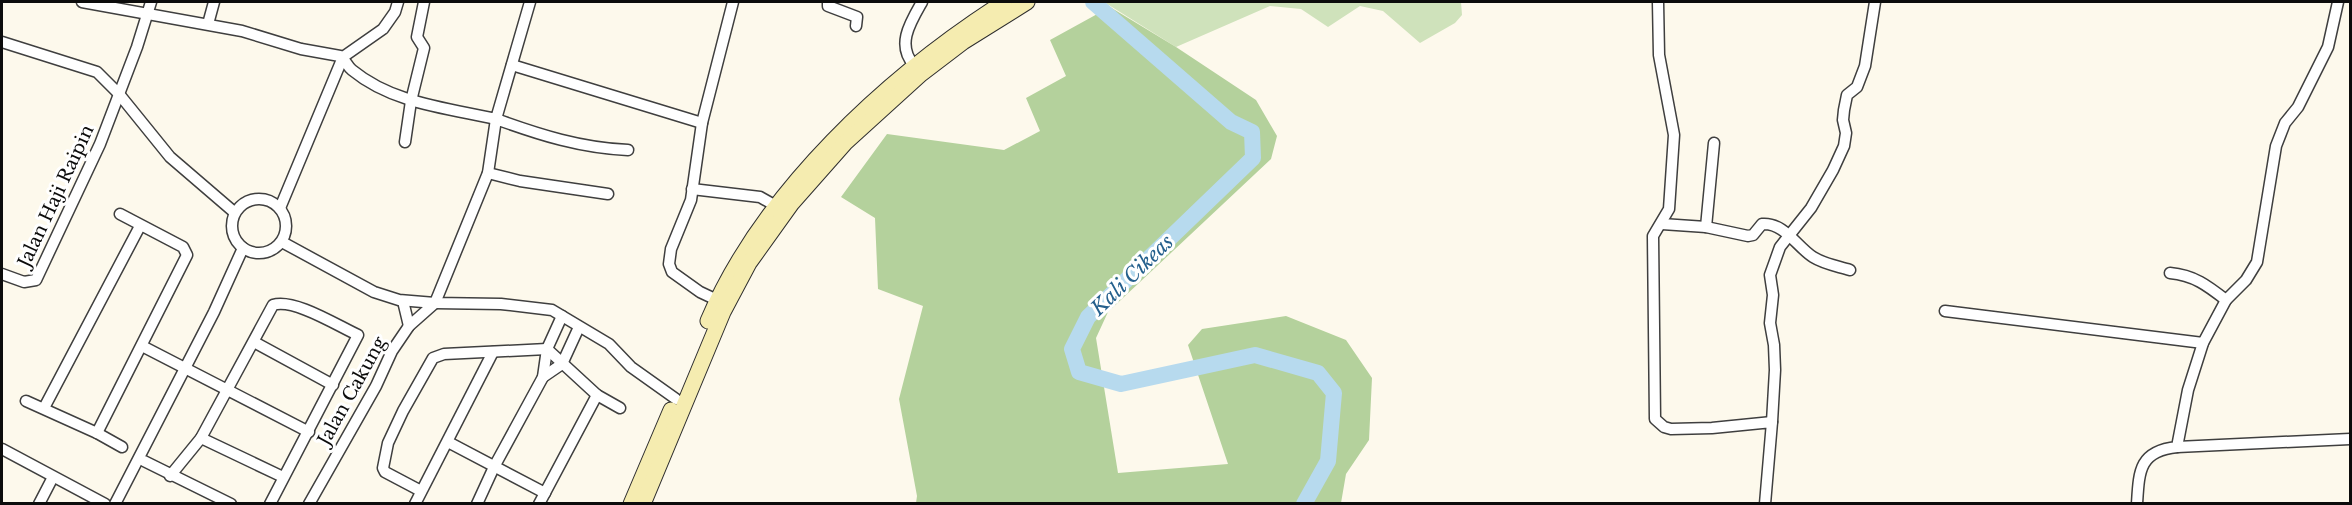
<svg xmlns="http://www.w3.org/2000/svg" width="2352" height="505" font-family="'Libre Baskerville',serif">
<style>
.green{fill:#cfe2bb}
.forest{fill:#b4d19c}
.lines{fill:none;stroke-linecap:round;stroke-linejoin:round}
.river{stroke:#b7daee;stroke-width:16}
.street-casing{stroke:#3f3f3f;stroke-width:13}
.secondary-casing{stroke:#2e2e2e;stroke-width:17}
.street{stroke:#fff;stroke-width:10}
.secondary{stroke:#f5ecb0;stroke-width:15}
.labels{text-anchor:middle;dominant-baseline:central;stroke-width:6;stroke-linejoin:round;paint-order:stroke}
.street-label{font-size:18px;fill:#0c0c0c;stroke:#fff}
.water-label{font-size:20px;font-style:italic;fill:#25608d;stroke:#fff}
</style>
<rect width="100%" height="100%" fill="#fdf9ec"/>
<!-- green -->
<path class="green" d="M1104 2H1461L1462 15 1455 23 1420 43 1383 11 1360 6 1328 27 1301 9 1270 6 1176 47Z"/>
<!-- forest -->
<path class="forest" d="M1110 7 1176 47 1256 100 1277 136 1271 159 1108 312 1096 338 1118 473 1228 464 1188 345 1202 329 1286 316 1346 340 1372 378 1369 440 1346 474 1341 503H916L917 496 899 399 923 306 878 289 875 218 841 197 887 134 1004 150 1040 131 1026 98 1066 76 1050 40Z"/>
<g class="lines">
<!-- river -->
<path class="river" d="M1093 2 1231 122 1252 132 1253 158 1088 317 1072 349 1079 372 1121 384 1255 355 1318 373 1334 393 1328 461 1304 504"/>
<!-- street casing -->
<g class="street-casing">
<g id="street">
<path d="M82 2 242 31 301 49 340 56C345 59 347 66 352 70 392 103 446 108 496 119L530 2"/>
<path d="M828 2V6L857 17 856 26"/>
<path d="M1658 2 1659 55 1674 135 1669 209 1653 236 1655 419 1664 427 1671 429 1712 428 1772 422 1765 504"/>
<path d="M208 24 214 2"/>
<path d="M2 42 97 72 119 94 170 157 234 212"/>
<path d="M512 65 702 123"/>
<path d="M914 65C896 45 910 23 922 2"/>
<path d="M405 142 411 101 424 48 417 37 424 2"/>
<path d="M488 173 520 181 608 194"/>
<path d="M692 189 760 197 776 206"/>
<circle cx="259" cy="226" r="27"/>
<path d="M280 208 343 57 383 29 395 12 398 2"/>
<path d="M1662 224 1706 227 1748 236 1753 235 1762 224C1784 222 1797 247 1813 257 1824 264 1837 266 1850 270"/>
<path d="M1706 227 1714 143"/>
<path d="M282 242 374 292 399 300 435 303 501 304 552 310 609 344 631 367 676 399"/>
<path d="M2170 273C2194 275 2208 286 2226 300"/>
<path d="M2 274 24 282 36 280 100 144 137 47 151 2"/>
<path d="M717 300 700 292 672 272 669 264 671 249 691 200 702 123 733 2"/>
<path d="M403 301 409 326"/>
<path d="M1945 311 2203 343"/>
<path d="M254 342 333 385"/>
<path d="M142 346 309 432"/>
<path d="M543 377 562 364 579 327"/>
<path d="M26 401 97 433 122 447"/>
<path d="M44 408 140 226"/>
<path d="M1772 422 1775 370 1774 345 1770 323 1773 295 1770 275 1780 247 1811 208 1833 170 1844 146 1846 133 1843 120 1844 110 1847 95 1857 87 1865 66 1875 2"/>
<path d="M97 433 187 255 183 247 120 214"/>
<path d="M201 438 283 477"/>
<path d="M448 442 545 493"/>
<path d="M2177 447 2350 439"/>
<path d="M2 449 105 504"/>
<path d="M144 461 231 504"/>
<path d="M170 476 201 438 273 305C294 298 338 326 358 335L270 504"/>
<path d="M421 491 385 472 383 468 388 443 403 411 433 358 444 354 547 349 597 395 620 408"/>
<path d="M39 504 53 477"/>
<path d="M115 504 214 312 243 248"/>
<path d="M309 504 376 386 392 351 409 326 435 303 488 173 496 119C540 135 581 148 628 150"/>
<path d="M415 504 493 352"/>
<path d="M477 504 494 467 543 377 547 349 562 316"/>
<path d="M539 504 597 395"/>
<path d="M2137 504C2139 471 2139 451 2177 447L2188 390 2203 343 2226 300 2246 280 2257 262 2276 146 2285 123 2298 107 2328 47 2338 2"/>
</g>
</g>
<!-- secondary casing -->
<g class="secondary-casing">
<g id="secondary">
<path d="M708 321C763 191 887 77 1004 2"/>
<path d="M631 504 671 410"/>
<path d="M643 504 723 312 749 263 792 203 845 143 921 74 963 42 1027 2"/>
</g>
</g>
<!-- street -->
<use href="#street" class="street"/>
<!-- secondary -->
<use href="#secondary" class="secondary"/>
</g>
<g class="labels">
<!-- street labels -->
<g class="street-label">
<text transform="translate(56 196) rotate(-65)">Jalan Haji Raipin</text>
<text transform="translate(352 391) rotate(-61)">Jalan Cakung</text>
</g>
<!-- water labels -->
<g class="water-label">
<text transform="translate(1132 275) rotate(-44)">Kali Cikeas</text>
</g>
</g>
<!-- border -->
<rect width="2352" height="505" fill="none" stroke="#0c0c0c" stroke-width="6"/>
</svg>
